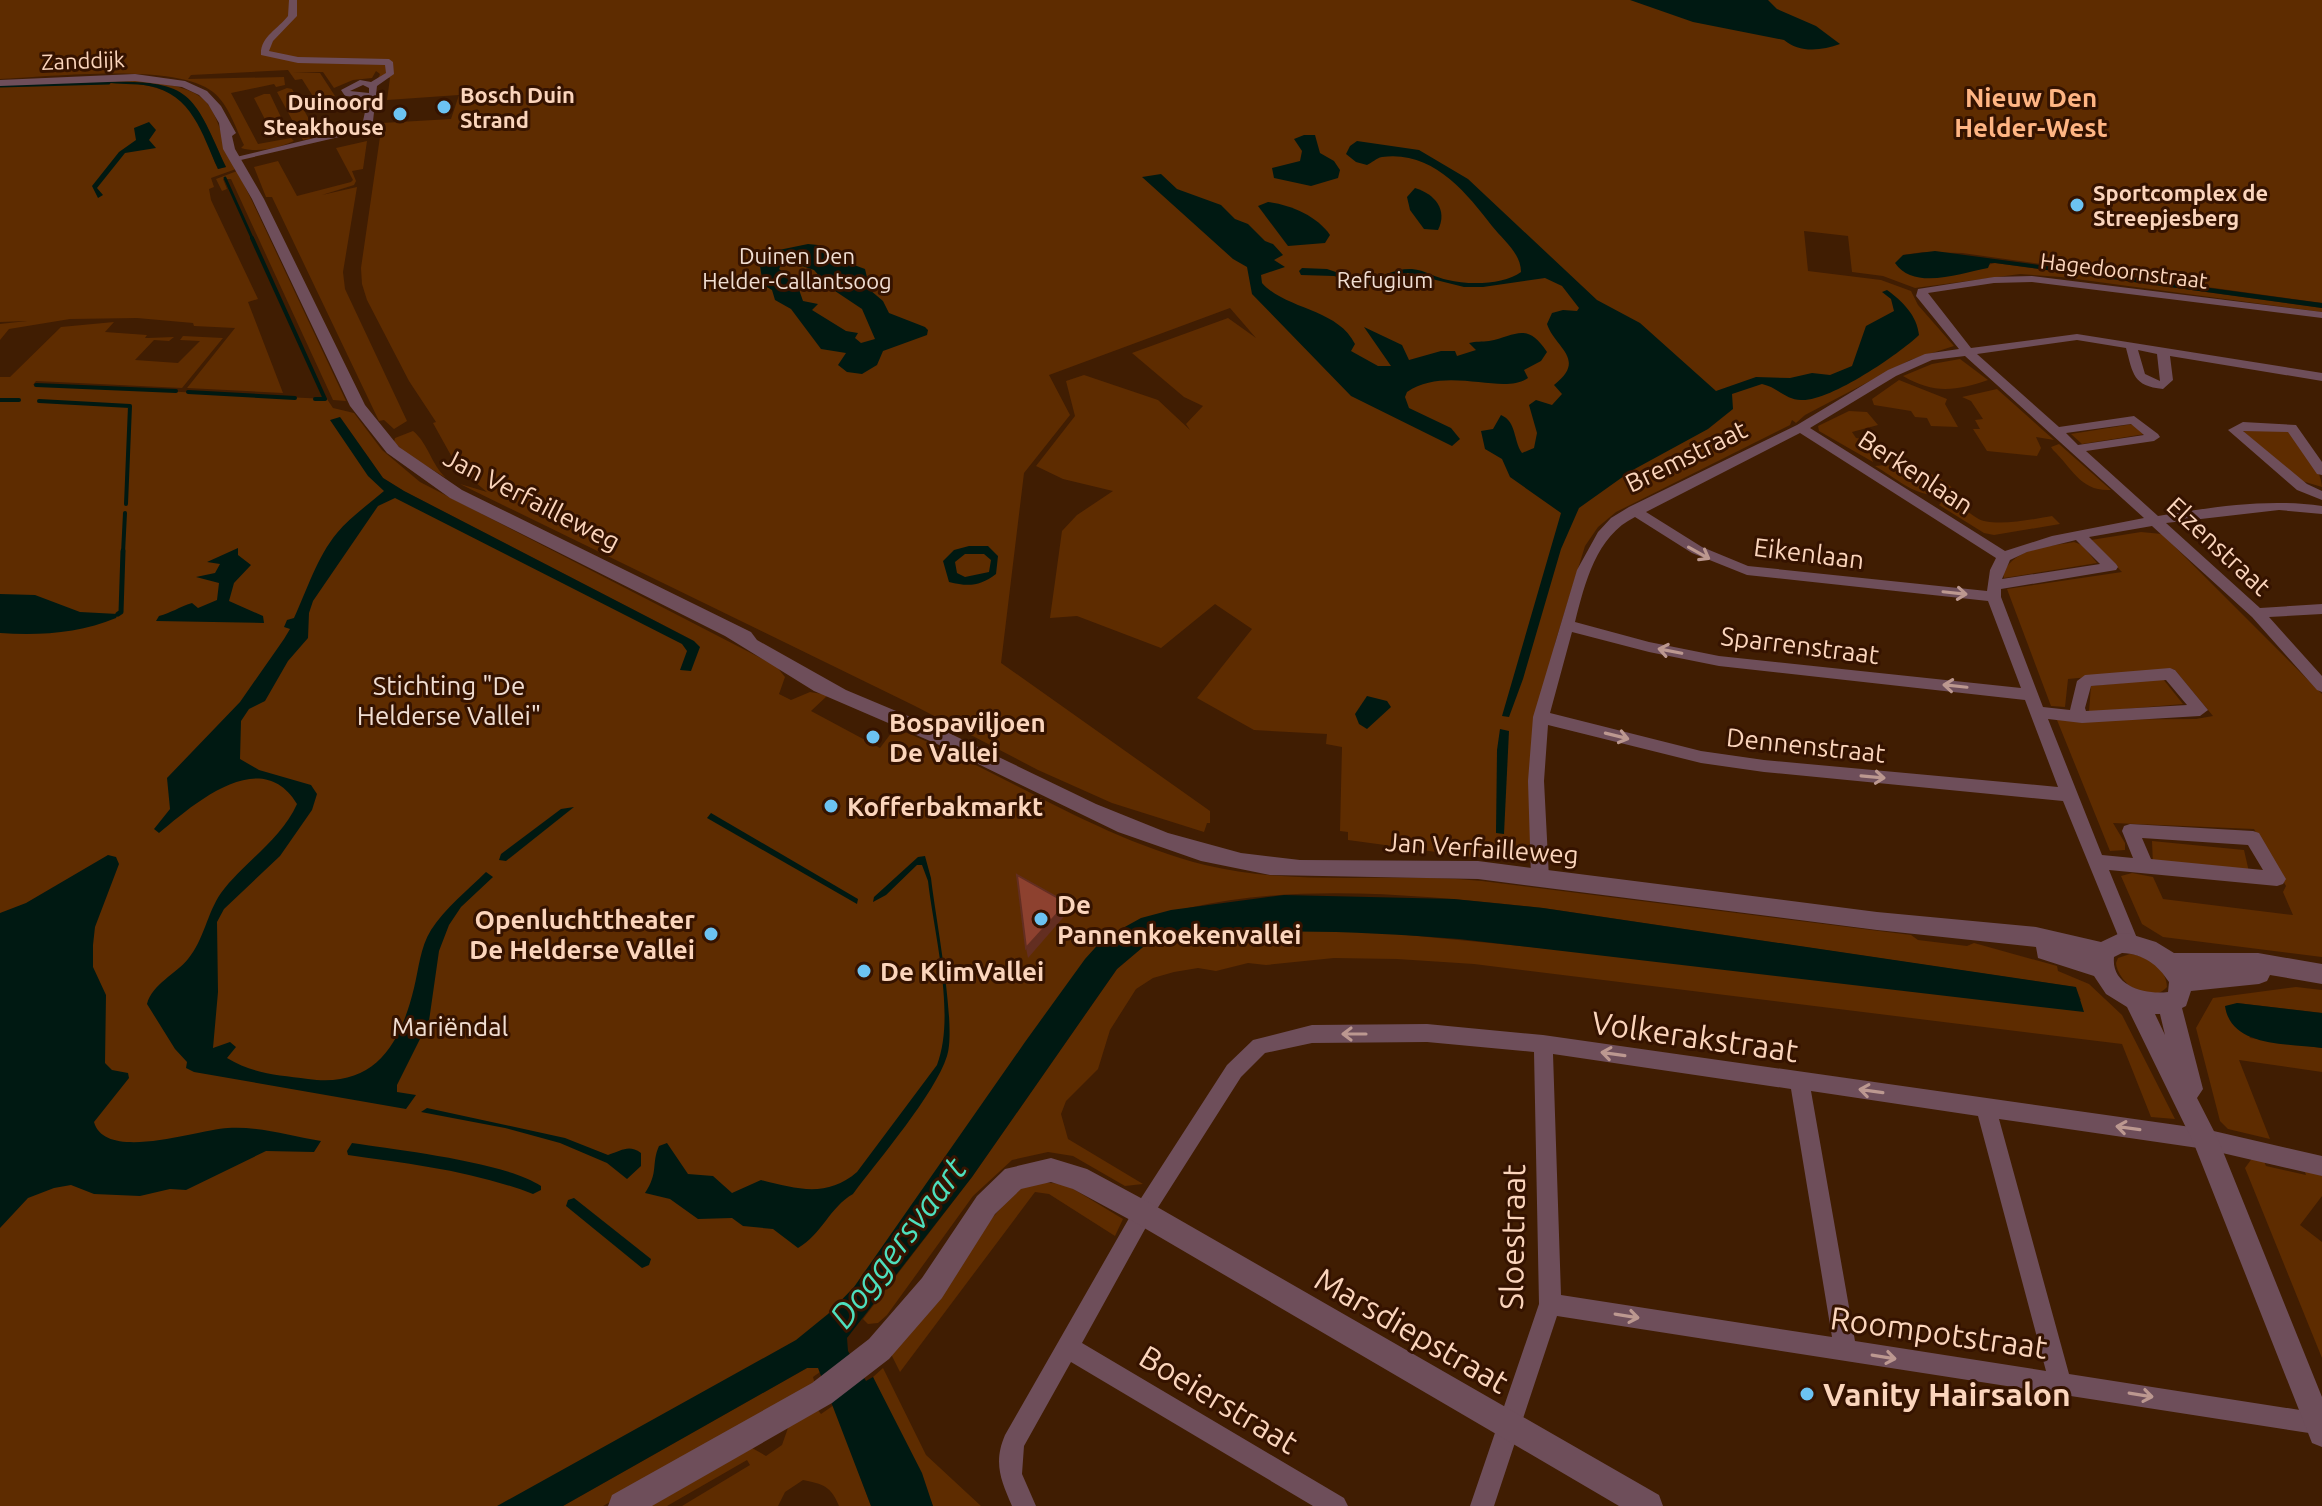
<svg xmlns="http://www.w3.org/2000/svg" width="2322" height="1506" font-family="Ubuntu,sans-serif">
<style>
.green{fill:#5e2c00;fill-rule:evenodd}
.water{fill:#001912;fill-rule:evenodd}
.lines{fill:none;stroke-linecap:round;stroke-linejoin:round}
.stream-far2{stroke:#001912;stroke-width:3}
.stream-far1{stroke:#001912;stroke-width:4}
.stream{stroke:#001912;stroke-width:5}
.minor{fill:#6e4e5a;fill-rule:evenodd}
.tertiary{fill:#6e4e5a;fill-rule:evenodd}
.shaded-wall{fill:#632e21}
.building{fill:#8d412f;stroke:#632e21;stroke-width:2}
.oneway{stroke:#bc9890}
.poi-dot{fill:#6cc3f2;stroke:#351300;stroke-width:3}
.labels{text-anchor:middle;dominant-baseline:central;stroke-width:6;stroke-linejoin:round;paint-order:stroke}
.far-street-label{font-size:22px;fill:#fbd5bc;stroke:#351300}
.far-poi-label{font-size:22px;font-weight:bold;fill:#fbd5bc;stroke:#351300;text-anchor:start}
.far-park-label{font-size:22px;fill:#f1ded2;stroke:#351300}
.far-quarter-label{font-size:26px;font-weight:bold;fill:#ffb583;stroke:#351300}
.street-label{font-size:26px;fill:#fbd5bc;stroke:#351300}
.park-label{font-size:26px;fill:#f1ded2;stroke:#351300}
.poi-label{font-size:26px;font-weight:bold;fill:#fbd5bc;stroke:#351300;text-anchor:start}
.near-street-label{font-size:32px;fill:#fbd5bc;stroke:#351300}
.near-poi-label{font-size:32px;font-weight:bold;fill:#fbd5bc;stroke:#351300;text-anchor:start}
.near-water-label{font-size:34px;font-style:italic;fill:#4ddfbd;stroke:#351300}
</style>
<rect width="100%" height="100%" fill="#401d02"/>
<!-- green -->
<g class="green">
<path d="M0 0H2322V303L1962 253 1923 252 1903 255 1924 278 1951 275 1995 263 2322 308V312L2061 277 2020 274 1915 288 1883 276 1852 272 1848 236 1804 231 1808 271 1881 280 1911 291 1918 305 1954 346 1910 360 1805 415 1796 423 1792 420 1790 425 1616 512 1598 527 1585 546 1555 643 1529 859 1473 857 1348 840V832L1340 831 1342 747 1326 744 1327 734 1254 730 1197 698 1252 629 1215 604 1161 648 1077 616 1050 618 1062 531 1077 515 1113 491 1063 479 1036 466 1075 416 1066 381 1084 375 1158 400 1190 430 1186 424 1203 406 1184 397 1132 353 1228 318 1256 338 1230 308 1049 375 1070 415 1024 473 1001 663 1210 811V823H1207L1204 832 1112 803 1038 770 915 706 460 484 487 492 458 468 433 423 436 422 409 381 367 300 362 284 361 268 382 123 451 119 459 95 387 100 390 78 385 76 378 79 380 74 376 71 372 78 353 80 334 88 323 72H293L320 73 335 96 309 102 314 98 302 79 295 80 288 70 191 75 188 79 284 77 285 85 276 87 274 84 231 93 258 144 291 138 294 141C279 148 258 153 241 148L244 145C235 127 229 105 213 92 176 62 49 77 0 79Z"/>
<path d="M143 80C222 92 207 104 236 169L211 178 214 187 209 189 211 200 258 299 248 302 283 393 187 388 235 328 194 326 193 323 137 318 70 319 9 329 0 340V324L27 321 0 322V87C46 86 157 67 188 107 202 123 209 150 218 169L226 167C197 104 194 83 118 82Z"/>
<path d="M287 88 292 89 319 137 303 140 277 92Z"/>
<path d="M264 94H270L289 134 274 137 254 98Z"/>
<path d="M367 141 363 169 352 171 356 181 354 185 322 195 357 187 343 272 345 289 407 421 394 429 384 420 379 421 272 197H266L254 167 278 161 297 196 351 182 353 180 336 148Z"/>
<path d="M237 171 252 201 346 401 333 400 231 179H223L227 189 222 191 216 179Z"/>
<path d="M114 322 105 332 147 335 145 338H148L174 337 169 341 154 340 135 360 178 363 200 341 180 340 183 336 223 338 182 388 36 381 33 385 327 399 333 408 354 413 382 450 420 482 776 666 785 677 779 694 791 700 810 692 828 695 811 711 880 748 895 728C1000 770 1094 837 1205 865 1296 887 1390 872 1482 881L1911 935 1918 940 1967 946 1974 943 2057 966 2058 971 2089 984 2122 1015 2175 1119 2151 1117 2122 1044 1474 964 1397 959 1334 958 1266 965 1248 963 1216 971 1198 968 1174 972 1153 978 1136 989 1110 1030 1098 1069 1066 1101 1061 1114 1068 1139 1143 1184 1125 1186 1073 1156 1048 1152 1012 1160 973 1196 887 1315 878 1323 868 1324 863 1319 972 1177 1117 969 1143 947 1160 939 1294 930 1365 931 2081 1000 2075 987 1543 908C1427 896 1303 882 1188 908 1167 912 1145 926 1125 935L830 1326 519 1506H0V377H10L61 327ZM340 417 383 478 404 491 694 641 395 492 373 473Z"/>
<path d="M1960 359 1988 380C1956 391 1933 394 1903 376L1932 364Z"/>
<path d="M1899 380 1947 399 1945 404 1958 427 1931 426 1927 418 1915 417 1911 411 1874 405 1872 399Z"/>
<path d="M1997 389 2054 440 2036 437 2041 448 2037 456 1987 451 1973 429H1980L1975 420 1983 419 1971 401 1962 397Z"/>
<path d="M1849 411 1867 412 1878 425 1852 432 1856 438 1864 439 1873 462 1819 431 1818 426Z"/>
<path d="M2133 424 2145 434 2082 444 2071 434Z"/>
<path d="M2248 429C2260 429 2275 426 2286 430 2301 436 2322 472 2322 487L2302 481 2243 432Z"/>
<path d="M413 431C428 443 431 464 446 478L407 454 394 442 395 438Z"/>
<path d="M2059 444 2111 490C2081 492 2072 468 2053 450L2051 447Z"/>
<path d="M1875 466C1899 463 1936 470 1953 489 1925 506 1901 481 1875 466Z"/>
<path d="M1944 500C1960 502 1965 511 1977 518 1992 528 2034 519 2052 516L2060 524 1994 535 1984 533 1939 505Z"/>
<path d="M2141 532 2162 534 2322 694V957L2163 937 2142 924 2121 876 2132 873 2153 877 2163 899 2293 915 2283 892 2286 886 2254 829 2113 823 2125 843V850L2110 851 2057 720 2196 719 2213 716 2174 669 2068 679 2065 707 2051 706 2007 589 2122 572 2091 540Z"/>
<path d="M2074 542 2082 545 2097 563 2004 578 2003 573C2016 547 2048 547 2074 542Z"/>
<path d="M2163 679 2183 704 2089 712 2091 686Z"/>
<path d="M2152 841 2244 850 2249 872 2153 864Z"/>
<path d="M2130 954C2148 956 2166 968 2167 987 2150 1006 2118 984 2116 963L2118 958Z"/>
<path d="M2296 987 2322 990V1013L2237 1003 2250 1038 2322 1048V1072L2239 1060 2270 1139 2228 1129 2220 1121 2196 1028 2213 998Z"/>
<path d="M2253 1157 2263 1159 2266 1166 2306 1175 2304 1169 2322 1176V1196L2300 1225 2322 1242V1358L2245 1168Z"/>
<path d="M1036 1182 1065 1184 1123 1219 1115 1236 1049 1194 1035 1192 900 1372 891 1354 987 1224 1019 1187Z"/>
<path d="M807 1368H819L820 1372 813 1377 815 1384 800 1394 603 1506H563Z"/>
<path d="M883 1368 926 1455 981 1506H933L873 1377Z"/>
<path d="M834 1405 871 1506H839C831 1486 823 1484 803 1480L785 1492 778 1506H682L750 1465 747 1460 667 1506H648L752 1448 766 1456 782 1445 789 1425 817 1409 821 1414Z"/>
</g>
<!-- water -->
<g class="water">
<path d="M1630 0H1768L1777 9 1816 26 1840 44C1821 51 1799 53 1784 40L1693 22Z"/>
<path d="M106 82C192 80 193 94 226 167L218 169C202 134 192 94 149 86 135 83 117 85 106 82Z"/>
<path d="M149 122 156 130 149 140 156 148 125 153 97 188 103 195 98 198 92 186 119 152 136 140 134 128Z"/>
<path d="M1304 135H1315L1320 153 1334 161 1340 170 1338 178 1311 186 1274 178 1272 168 1300 161 1302 151 1294 139Z"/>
<path d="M1357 141 1419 150 1468 179 1597 300 1640 323 1716 391 1756 377 1790 378 1812 373 1830 375 1852 366 1866 326 1894 311 1891 299 1882 292 1887 290C1902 301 1917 315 1919 335 1898 355 1829 402 1801 400 1786 400 1777 387 1762 384L1732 394 1733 409 1708 429 1631 471 1579 508 1561 549 1523 679 1509 717 1502 716 1561 513 1510 477 1502 459 1485 449 1481 431 1493 429 1501 415C1517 422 1513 440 1522 453L1534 448 1537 433 1529 405 1536 400 1552 405 1562 394 1554 385C1588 359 1554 347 1547 324L1552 313 1563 310 1577 311 1579 308 1562 286 1545 278 1483 287H1464L1408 273 1365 286 1334 276 1301 275 1299 271 1302 268 1327 269 1365 282C1380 277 1396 268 1412 269 1425 270 1436 278 1448 280 1468 285 1504 285 1521 272 1521 253 1503 240 1492 226 1466 192 1432 150 1382 157 1376 158 1372 163 1367 165L1356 162 1346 154 1350 146Z"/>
<path d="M1161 174 1177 189 1221 205 1235 219 1248 224 1265 241 1273 244 1283 255 1274 260 1285 267 1261 275 1262 283C1286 310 1337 308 1355 344L1351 351 1378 366H1391L1364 327 1402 345 1409 360 1441 351H1455L1457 356 1476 350 1469 343C1476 341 1482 342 1489 341 1516 336 1526 321 1547 352L1541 361 1524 370 1528 378C1503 396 1447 365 1407 392L1405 397 1409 408 1451 428 1460 439 1452 446 1351 396 1252 294 1247 267 1233 259 1142 177Z"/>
<path d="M1415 188C1435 194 1448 210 1438 230L1424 229 1410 210 1407 197Z"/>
<path d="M1268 202C1291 205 1317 216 1330 235L1325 243 1288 246 1258 206Z"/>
<path d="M808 244 818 245 827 255 865 269 870 290 883 301 889 313 925 327 928 330 927 335 883 351 877 365 862 374 847 372 838 365 846 353 821 349 791 309 775 300 772 290 763 285 760 266 755 261 774 251ZM790 262 814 270 829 287 862 309 875 339 861 343 855 338 858 333 846 331 812 310 818 304 803 301 796 281 779 269 782 263Z"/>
<path d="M1935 251 2322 303V308L1995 263H1990L1988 268C1961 273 1914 291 1895 263L1903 255Z"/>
<path d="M340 417 383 478 404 491 694 641 700 647 691 671 680 670 687 651 682 644 395 498 378 506 313 601 309 613 308 638 288 661 265 701 249 709 241 721 240 759 259 770 311 785 317 794 312 810 280 856 224 909 217 922 218 992 213 1048 230 1042 236 1047 227 1058C253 1074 278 1075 308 1079 374 1088 400 1046 414 988 419 968 420 948 431 930 445 908 468 890 486 872L493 877 461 907 449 925 439 951 429 1021 397 1085V1092L416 1095 406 1109 194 1072 186 1068 187 1062 175 1049 147 1004C152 984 176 974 188 959 204 940 207 913 221 893 244 862 281 840 297 804 261 744 193 805 159 833L154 829 170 809 167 778 240 702 284 639 290 629 284 627 287 620 294 618C307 590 317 557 337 533 350 517 368 505 384 491L368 476 330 420Z"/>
<path d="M969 546H988L998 556 996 574C980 586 969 587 949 582L943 561 954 550ZM965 554H984L991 560 989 572 965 577 957 573 955 562Z"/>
<path d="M238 548V555L251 565 234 583 229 601 263 616 264 623 156 621 159 616C171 613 179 607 192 603L198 608 217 600 219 583 196 577 215 573 220 564 207 562Z"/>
<path d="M0 594 35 595 80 612 118 614 116 618C80 633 39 636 0 633Z"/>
<path d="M1367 696 1387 701 1391 707 1367 729 1359 724 1355 714Z"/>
<path d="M1500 729 1509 731 1504 834 1496 833 1497 750Z"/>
<path d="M574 807 506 861 499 860 501 854 561 809Z"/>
<path d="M711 813 858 899 857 904 707 818Z"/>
<path d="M108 855 116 857 119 864 95 927 93 945V967L106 995 105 1063 112 1070 128 1073 129 1078 94 1122C105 1163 200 1129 228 1128 259 1126 291 1136 321 1141L314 1152 266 1151 186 1190 170 1189 140 1196 94 1194 71 1185 54 1188 28 1198 0 1228V913L26 903Z"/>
<path d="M925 856 931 878C935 915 957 1027 947 1056 935 1094 879 1159 853 1194 830 1207 822 1234 798 1248L773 1229 743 1226 732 1218 698 1219 670 1199 645 1193C659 1172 651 1164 659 1146L667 1143 688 1174 713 1176 732 1193 761 1180C797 1189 827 1198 857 1172L937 1065C956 1015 934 934 928 881L922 865H917L886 895 873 902 874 897 918 857Z"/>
<path d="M1284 895 1454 899 1543 908 2076 987 2084 1012 1459 939C1359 931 1261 927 1160 939L1143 947 1117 969 972 1177 847 1338 848 1351 866 1381 873 1377 922 1473 933 1506H871L818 1368H807L563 1506H497L796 1340 828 1314 854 1287 1025 1042 1085 959 1103 939 1141 918 1171 910Z"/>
<path d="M2237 1003 2322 1013V1048C2288 1043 2231 1048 2225 1006Z"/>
<path d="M427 1108 565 1138 608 1155C622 1151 628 1144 641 1153V1166L627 1179 607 1163 560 1143 505 1128 421 1112Z"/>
<path d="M352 1143C398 1150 505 1162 541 1186V1190L533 1194C473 1171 411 1164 348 1155L347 1151Z"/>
<path d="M574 1198 651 1259 649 1265 642 1268 566 1206 568 1200Z"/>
</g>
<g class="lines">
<!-- stream-far2 -->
<g class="stream-far2">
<path d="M0 86 109 83"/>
<path d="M225 178 253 240"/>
</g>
<!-- stream-far1 -->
<g class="stream-far1">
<path d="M252 238 325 399H315"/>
<path d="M36 385 176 391"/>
<path d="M188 392 295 398"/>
<path d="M0 400H19"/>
<path d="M39 401 130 406 126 504"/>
<path d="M123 553 125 513"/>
</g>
<!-- stream -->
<path class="stream" d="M118 614 121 612 123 551"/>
<!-- minor -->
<g class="minor">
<path d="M289 0H297V16L273 41 269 51 298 57 389 59 393 62 394 74 377 86 373 121 365 131 232 162V158L359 127 363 121 368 98 345 96 341 90 360 80 371 82 386 73 385 65 298 63 261 55C260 37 278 29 288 16ZM363 85 369 88V93L350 91Z"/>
<path d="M2032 276 2322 312V318L2032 282 1994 283 1928 293 1971 348 2077 334 2322 373V381L2170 356 2173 380 2163 389C2133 386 2133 374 2126 348L2077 340 1977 354 2059 427 2134 416 2158 434 2160 437 2154 441 2086 451 2158 516C2212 507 2267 498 2322 506V514L2279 510 2166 523 2260 608 2322 604V614L2269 617 2322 676V692L2317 690 2252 617 2152 526 2089 537 2116 564 2118 567 2116 570 2001 589V597L2043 707 2070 710 2077 681 2085 675 2170 668 2175 670 2208 710 2200 716 2082 723 2048 719 2102 855 2133 858 2122 831 2124 826 2130 824 2253 831 2259 833 2283 874 2286 879 2283 884 2277 886 2109 870 2139 943 2136 948 2130 951 2124 948 2121 943 2063 801 1764 772 1701 763 1548 725 1544 781 1549 878 1546 883 1540 885 1534 883 1531 878 1528 781 1533 717 1577 570 1598 532 1611 518 1629 507 1797 425 1888 370 1925 354 1959 349 1916 296 1918 289 1994 277ZM2138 350 2157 354 2160 381 2145 374ZM1965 356 2144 518 2052 536 2005 551 1810 428 1896 376 1932 360ZM2131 424 2144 435 2078 445 2066 433ZM1800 433 1996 558 1990 570 1987 591 1748 566 1702 547 1646 512ZM1635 517 1692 553 1747 575 1988 601 2021 688 1719 656 1649 642 1575 622C1585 583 1596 536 1635 517ZM2076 540 2100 564 2002 579 2010 560 2027 552ZM1572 632 1649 652 1719 666 2025 700 2058 787 1764 760 1701 751 1550 713ZM2166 680 2187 705 2086 711 2085 708 2091 686ZM2142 838 2248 845 2263 870 2151 859Z"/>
<path d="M2243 422 2296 425 2322 462V475L2317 474 2288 432 2243 431 2307 484 2322 491V500L2297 490 2228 430Z"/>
<path d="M1427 1024 1543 1035 2205 1129 2322 1156V1176L2205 1149 1999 1119 2069 1374 2319 1413 2322 1415V1435L1557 1316 1494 1506H1470L1539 1304 1534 1052 1427 1042 1312 1043 1265 1053 1241 1077 1150 1220 1082 1343 1344 1498 1348 1506H1313L1071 1362 1024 1446 1022 1474 1036 1506H1012C1001 1480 993 1463 1005 1435L1136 1206 1227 1065 1253 1040 1312 1025ZM1553 1054 1791 1089 1832 1337 1561 1295ZM1811 1091 1978 1116 2046 1371 1855 1341Z"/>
</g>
<!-- tertiary -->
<g class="tertiary">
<path d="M135 74 185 81 207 91 221 106 236 133 232 136 235 149 264 199 365 405 399 447 462 490 751 632 757 640 846 690 951 734 1096 804 1168 833 1241 853 1300 860 1478 861 1877 912 2036 927 2101 942 2120 933 2130 934 2156 942 2174 953H2258L2322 964V984L2270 975 2267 981 2259 984 2191 991 2186 1006 2182 1008 2203 1089 2197 1098 2218 1139 2322 1397V1447L2312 1443 2194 1144 2127 1007 2106 994 2094 976 2038 958 2036 947 1877 930 1478 879 1270 875 1201 861 1118 832 937 744 814 691 725 636 450 498 387 453 350 406 252 199 223 149 219 123 208 104 199 95 182 87 135 81 0 86V80ZM2122 953C2144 954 2158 965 2169 982L2168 992C2145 995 2111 986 2114 957ZM2155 1014H2160L2165 1035Z"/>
<path d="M1051 1158 1087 1169 1152 1204 1659 1495 1663 1506H1619L1134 1222 1073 1189 1051 1182 1021 1189 995 1214 942 1298 889 1359 832 1403 652 1506H608L612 1495 812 1383 869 1339 922 1278 977 1196 1005 1169Z"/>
</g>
</g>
<!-- shaded-wall -->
<path class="shaded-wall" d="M1067 903 1068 912 1028 958 1026 948Z"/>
<!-- building -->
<path class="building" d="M1017 875 1067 903 1026 948Z"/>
<!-- one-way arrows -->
<defs><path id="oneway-shaft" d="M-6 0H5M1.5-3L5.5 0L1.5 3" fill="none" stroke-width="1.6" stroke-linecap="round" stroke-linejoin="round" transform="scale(2)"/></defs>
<g class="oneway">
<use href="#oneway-shaft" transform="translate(1699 553) rotate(29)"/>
<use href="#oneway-shaft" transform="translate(1955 593) rotate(6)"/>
<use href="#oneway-shaft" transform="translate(1670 651) rotate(-169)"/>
<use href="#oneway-shaft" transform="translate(1955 686) rotate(-174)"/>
<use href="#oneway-shaft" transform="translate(1617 736) rotate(14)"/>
<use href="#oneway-shaft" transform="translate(1873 777) rotate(5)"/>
<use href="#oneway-shaft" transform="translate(1354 1034) rotate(180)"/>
<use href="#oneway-shaft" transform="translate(1613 1054) rotate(-172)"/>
<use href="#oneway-shaft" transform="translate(1871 1091) rotate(-172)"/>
<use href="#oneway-shaft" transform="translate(2128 1128) rotate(-172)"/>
<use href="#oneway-shaft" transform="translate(1627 1316) rotate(9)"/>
<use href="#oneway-shaft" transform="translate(1884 1357) rotate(9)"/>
<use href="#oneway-shaft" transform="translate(2141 1395) rotate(9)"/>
</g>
<!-- markers -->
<g class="poi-dot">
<circle cx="444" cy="107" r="8"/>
<circle cx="400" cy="114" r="8"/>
<circle cx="2077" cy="205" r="8"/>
<circle cx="873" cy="737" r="8"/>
<circle cx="831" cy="806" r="8"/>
<circle cx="1041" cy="919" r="8"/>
<circle cx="711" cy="934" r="8"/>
<circle cx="864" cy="971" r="8"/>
<circle cx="1807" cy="1394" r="8"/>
</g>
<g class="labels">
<!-- far-street labels -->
<g class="far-street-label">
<text transform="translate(83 60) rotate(-2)">Zanddijk</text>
<text transform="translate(2124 270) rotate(7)">Hagedoornstraat</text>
</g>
<!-- far-poi labels -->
<g class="far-poi-label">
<text x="460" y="94">Bosch Duin<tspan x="460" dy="25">Strand</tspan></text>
<text x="384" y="101" text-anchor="end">Duinoord<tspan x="384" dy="25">Steakhouse</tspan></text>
<text x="2093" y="192">Sportcomplex de<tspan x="2093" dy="25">Streepjesberg</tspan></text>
</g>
<!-- far-park labels -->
<g class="far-park-label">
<text x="797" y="255">Duinen Den<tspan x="797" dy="25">Helder-Callantsoog</tspan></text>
<text x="1385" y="279">Refugium</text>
</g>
<!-- far-quarter labels -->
<g class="far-quarter-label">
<text x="2031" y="97">Nieuw Den<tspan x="2031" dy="30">Helder-West</tspan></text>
</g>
<!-- street labels -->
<g class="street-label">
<text transform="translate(1686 456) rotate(-26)">Bremstraat</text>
<text transform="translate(1916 472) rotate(33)">Berkenlaan</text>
<text transform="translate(532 499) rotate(27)">Jan Verfailleweg</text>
<text transform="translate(2219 546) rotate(43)">Elzenstraat</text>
<text transform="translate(1809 553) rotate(7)">Eikenlaan</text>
<text transform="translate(1800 645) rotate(7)">Sparrenstraat</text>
<text transform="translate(1806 745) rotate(6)">Dennenstraat</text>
<text transform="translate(1482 848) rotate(4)">Jan Verfailleweg</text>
</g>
<!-- park labels -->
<g class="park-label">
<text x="449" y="685">Stichting "De<tspan x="449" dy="30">Helderse Vallei"</tspan></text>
<text x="450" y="1026">Mariëndal</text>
</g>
<!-- poi labels -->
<g class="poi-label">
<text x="889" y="722">Bospaviljoen<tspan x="889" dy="30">De Vallei</tspan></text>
<text x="847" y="806">Kofferbakmarkt</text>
<text x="1057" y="904">De<tspan x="1057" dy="30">Pannenkoekenvallei</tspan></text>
<text x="695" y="919" text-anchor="end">Openluchttheater<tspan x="695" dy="30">De Helderse Vallei</tspan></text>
<text x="880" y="971">De KlimVallei</text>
</g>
<!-- near-street labels -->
<g class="near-street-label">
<text transform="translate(1695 1036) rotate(8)">Volkerakstraat</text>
<text transform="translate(1512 1237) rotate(-89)">Sloestraat</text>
<text transform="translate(1412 1330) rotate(30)">Marsdiepstraat</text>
<text transform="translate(1939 1332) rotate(8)">Roompotstraat</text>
<text transform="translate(1219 1399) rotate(31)">Boeierstraat</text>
</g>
<!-- near-poi labels -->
<g class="near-poi-label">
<text x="1823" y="1394">Vanity Hairsalon</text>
</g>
<!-- near-water labels -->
<g class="near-water-label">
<text transform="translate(897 1242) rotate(-53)">Doggersvaart</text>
</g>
</g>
</svg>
